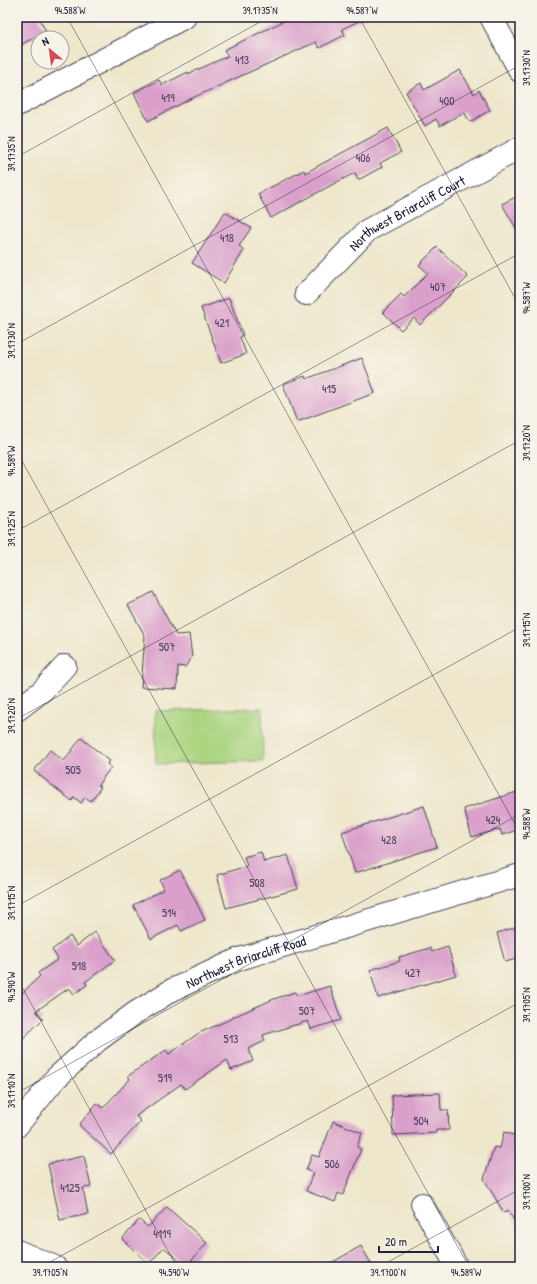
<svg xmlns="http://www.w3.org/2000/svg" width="537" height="1284" font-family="'Patrick Hand',sans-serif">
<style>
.green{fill:#aad480;stroke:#667b5e}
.building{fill:#daa0cb}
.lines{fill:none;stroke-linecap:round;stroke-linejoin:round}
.minor-casing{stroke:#414051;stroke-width:24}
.minor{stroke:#fff;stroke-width:22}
.ticks{fill:none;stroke:#22223b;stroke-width:1;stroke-opacity:0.45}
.labels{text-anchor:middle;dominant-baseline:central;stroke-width:3.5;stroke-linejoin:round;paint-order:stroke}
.number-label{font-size:12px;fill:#50425f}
.street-label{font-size:14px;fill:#22223b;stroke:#f7f3e8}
.neatline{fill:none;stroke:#22223b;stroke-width:1.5}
.ticks-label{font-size:10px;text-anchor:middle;fill:#22223b}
</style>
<rect width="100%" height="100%" fill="#f7f3e8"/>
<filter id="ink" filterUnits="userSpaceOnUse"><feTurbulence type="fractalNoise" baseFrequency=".025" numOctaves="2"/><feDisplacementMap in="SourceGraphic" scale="8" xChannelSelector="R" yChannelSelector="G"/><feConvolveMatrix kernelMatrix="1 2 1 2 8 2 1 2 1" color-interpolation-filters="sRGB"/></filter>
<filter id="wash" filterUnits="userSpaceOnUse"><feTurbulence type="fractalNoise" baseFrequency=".012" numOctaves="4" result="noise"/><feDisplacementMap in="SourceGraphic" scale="16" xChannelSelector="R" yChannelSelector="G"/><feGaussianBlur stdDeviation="0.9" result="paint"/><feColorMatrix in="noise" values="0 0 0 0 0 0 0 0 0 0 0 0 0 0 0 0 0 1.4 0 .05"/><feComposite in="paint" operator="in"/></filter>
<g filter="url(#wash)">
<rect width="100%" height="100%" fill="#eee7cb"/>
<!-- green -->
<path class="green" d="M262 708 263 761 156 764 155 711Z"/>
<g id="blocks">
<!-- building -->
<g class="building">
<path d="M17 17H38L46 31 17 47Z"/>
<path d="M292 17H367L342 29 345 35 319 48 316 42 190 99 148 121 134 93 159 80 162 85 188 72V74L228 56 224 50Z"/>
<path d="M460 70 474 94 479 90 490 110 470 122 464 112 440 126 436 119 425 126 406 92 421 83 424 90Z"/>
<path d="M388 128 401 152 380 163 382 167 358 180 355 173 337 182 271 218 258 194 304 170 305 173Z"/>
<path d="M520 195V235L502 204Z"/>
<path d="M225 212 251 228 239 246 244 250 224 283 192 263Z"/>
<path d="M437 247 468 277 420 325 414 318 401 330 383 312 401 294 404 297 428 273 419 265Z"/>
<path d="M229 298 243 335 240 337 246 354 221 363 201 308Z"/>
<path d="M362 358 375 393 297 422 283 384 305 376 306 379Z"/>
<path d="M153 592 176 635 189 634 192 657 185 667 178 666 177 689 141 687 145 636 128 605Z"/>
<path d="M81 738 110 761 107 764 111 767 98 785 101 787 91 801 85 797 81 803 74 797 72 801 34 771 50 750 64 761Z"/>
<path d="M520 791V829L502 835 500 829 472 837 464 809Z"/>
<path d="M424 806 437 847 355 873 342 832Z"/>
<path d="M261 852 264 862 288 855 298 889 226 908 217 875 247 866 244 857Z"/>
<path d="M180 870 205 920 181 931 178 925 151 939 133 905 164 889 160 880Z"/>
<path d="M520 926V958L505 962 497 933Z"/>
<path d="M95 932 115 960 85 982 87 985 74 994 69 988 36 1011 43 1019 17 1044V998L40 976 38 973 58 959 52 950 70 936 77 946Z"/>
<path d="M448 947 456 975 378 998 370 970 400 961 399 957 430 948 432 952Z"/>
<path d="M330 986 341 1020 311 1029 308 1021 263 1035 265 1041 248 1049 253 1061 231 1070 227 1060 185 1089 181 1084 136 1116 141 1121 111 1154 79 1125 97 1103 103 1108 130 1079 128 1076 166 1050 169 1054 199 1033 233 1018V1017L274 999 295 992 297 996Z"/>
<path d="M440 1093 441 1110H448L449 1130H436V1133L393 1135 392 1095Z"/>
<path d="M333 1121 362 1133 357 1147 361 1149 343 1195 338 1193 335 1202 306 1191 313 1173 306 1170 312 1155 319 1157Z"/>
<path d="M504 1132 520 1137V1231L508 1210 504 1213 484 1179 494 1147 500 1148Z"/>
<path d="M84 1156 91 1187 83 1188 88 1214 60 1220 48 1164Z"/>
<path d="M167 1207 207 1243 186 1267 164 1247 149 1264 122 1239 139 1220 148 1227Z"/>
<path d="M361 1246 373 1267H324Z"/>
</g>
</g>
</g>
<g filter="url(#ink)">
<use href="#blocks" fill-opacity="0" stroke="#414051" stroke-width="1"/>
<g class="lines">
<!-- minor casing -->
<g class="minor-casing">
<g id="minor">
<path d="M491 17 520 71"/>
<path d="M17 105 185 17"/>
<path id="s1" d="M306 294 368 230 520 148"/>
<path d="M17 710 42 691 65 666"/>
<path id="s2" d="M17 1126 55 1079 97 1041 135 1013 172 990 239 959 520 875"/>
<path d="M422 1204 457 1267"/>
<path d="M17 1251 55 1267"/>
</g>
</g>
<!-- minor -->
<use href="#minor" class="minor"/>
</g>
</g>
<!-- ticks -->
<path class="ticks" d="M67 17 520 833M359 17 520 307M17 157 269 17M17 344 520 65M17 452 469 1267M17 531 520 253M17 719 520 440M17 906 520 627M17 978 177 1267M17 1093 520 814M41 1267 520 1002M379 1267 520 1189"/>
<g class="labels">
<!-- number labels -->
<g class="number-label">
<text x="242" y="59">413</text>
<text x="168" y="97">419</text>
<text x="447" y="100">400</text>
<text x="363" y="157">406</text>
<text x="227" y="237">418</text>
<text x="438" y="286">407</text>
<text x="222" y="322">421</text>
<text x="329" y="388">415</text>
<text x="167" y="646">507</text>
<text x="73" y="769">505</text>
<text x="493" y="819">424</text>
<text x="389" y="839">428</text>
<text x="257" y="882">508</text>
<text x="169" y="912">514</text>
<text x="79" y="965">518</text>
<text x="413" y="972">427</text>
<text x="307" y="1010">507</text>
<text x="231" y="1038">513</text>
<text x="165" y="1077">519</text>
<text x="421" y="1120">504</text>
<text x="332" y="1163">506</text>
<text x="70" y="1187">4125</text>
<text x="162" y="1233">4119</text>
</g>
<!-- street labels -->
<g class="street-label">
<text stroke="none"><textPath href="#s1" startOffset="131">Northwest Briarcliff Court</textPath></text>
<text stroke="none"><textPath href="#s2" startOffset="287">Northwest Briarcliff Road</textPath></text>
</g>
</g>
<!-- margin -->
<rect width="537" height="1284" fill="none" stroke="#f7f3e8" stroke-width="44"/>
<!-- north arrow -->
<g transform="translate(50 50) rotate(331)"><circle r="19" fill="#f7f3e8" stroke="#a29fa3"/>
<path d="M0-3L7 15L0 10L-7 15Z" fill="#d1495b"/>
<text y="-6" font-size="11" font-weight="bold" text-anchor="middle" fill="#22223b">N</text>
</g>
<!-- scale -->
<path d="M379 1246v6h59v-6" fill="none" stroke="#22223b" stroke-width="2"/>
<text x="385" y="1246" font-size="12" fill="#22223b" stroke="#f7f3e8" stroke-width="3" paint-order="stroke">20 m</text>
<rect x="22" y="22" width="493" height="1240" class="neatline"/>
<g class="ticks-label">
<text x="70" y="14">94.588°W</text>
<text x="260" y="14">39.1735°N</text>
<text x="362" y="14">94.587°W</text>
<text transform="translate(526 68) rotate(-90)" y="4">39.1730°N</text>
<text transform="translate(11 154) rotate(-90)" y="4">39.1735°N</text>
<text transform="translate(526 298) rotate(-90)" y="4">94.587°W</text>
<text transform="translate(11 341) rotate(-90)" y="4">39.1730°N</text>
<text transform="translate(526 443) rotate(-90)" y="4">39.1720°N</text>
<text transform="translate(11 461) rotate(-90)" y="4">94.589°W</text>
<text transform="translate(11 529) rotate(-90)" y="4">39.1725°N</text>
<text transform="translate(526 630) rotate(-90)" y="4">39.1715°N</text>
<text transform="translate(11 716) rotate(-90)" y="4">39.1720°N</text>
<text transform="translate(526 824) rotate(-90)" y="4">94.588°W</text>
<text transform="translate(11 903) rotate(-90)" y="4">39.1715°N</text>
<text transform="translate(11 987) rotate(-90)" y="4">94.590°W</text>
<text transform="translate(526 1005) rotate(-90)" y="4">39.1705°N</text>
<text transform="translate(11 1091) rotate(-90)" y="4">39.1710°N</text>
<text transform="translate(526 1192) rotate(-90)" y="4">39.1700°N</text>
<text x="50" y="1276">39.1705°N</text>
<text x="174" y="1276">94.590°W</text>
<text x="388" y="1276">39.1700°N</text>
<text x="466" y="1276">94.589°W</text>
</g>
</svg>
